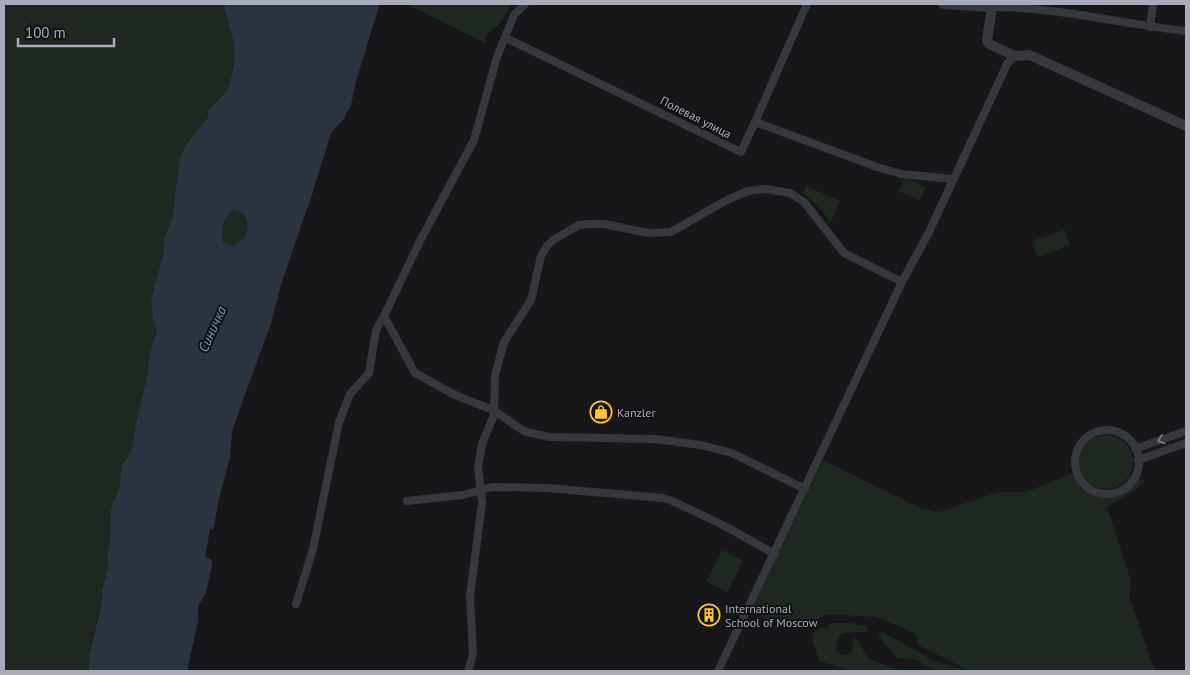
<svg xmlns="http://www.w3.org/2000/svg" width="1190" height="675" font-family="'PT Sans',sans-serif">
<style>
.green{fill:#1e2720}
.water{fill:#2b343e;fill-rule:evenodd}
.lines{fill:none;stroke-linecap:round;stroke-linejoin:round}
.minor{stroke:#37383e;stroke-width:8}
.tertiary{stroke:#37383e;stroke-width:10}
.oneway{stroke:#757882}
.labels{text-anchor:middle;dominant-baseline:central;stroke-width:4;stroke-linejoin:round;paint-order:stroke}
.street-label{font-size:12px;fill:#a8acba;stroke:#121114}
.poi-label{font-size:12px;fill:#a8acba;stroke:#121114;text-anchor:start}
.water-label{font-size:14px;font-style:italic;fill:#7c96b7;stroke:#121114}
</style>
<rect width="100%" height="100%" fill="#171619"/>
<!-- green -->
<g class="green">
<path d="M4 4H226L224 8 234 43 235 60 229 86 223 97 214 103 208 111V117L187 143 180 156 172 219 167 231 158 280 153 293 152 308 157 332 152 344 149 357 147 378 135 427 133 444 130 453 122 465 119 489 111 508 110 544 107 555 108 569 102 590 101 606 97 618 89 656V671H4Z"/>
<path d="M407 4H512L498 26 490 30 488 33 485 43Z"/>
<path d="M905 178 926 187 919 200 898 191Z"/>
<path d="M806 186 840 201 830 224 823 211 803 193Z"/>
<path d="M234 210 244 214C250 229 247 239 232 246L223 242C220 229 224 218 234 210Z"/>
<path d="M1065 230 1070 245 1037 257 1032 241Z"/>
<circle cx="1106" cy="462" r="27"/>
<path d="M823 460 920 508 939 512 999 492H1026L1073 473C1087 502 1120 507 1138 478L1146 481 1134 491 1107 507 1131 581 1129 595 1153 666 1159 671H970L918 645 915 633 876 617 825 614C821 617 817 621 813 624 793 637 768 620 751 610Z"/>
<path d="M722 550 743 561 727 592 706 582Z"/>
<path d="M830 623H850L867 626V632L842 633 837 641 836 652 845 655 852 652 853 637 859 641 867 658 901 671H851L819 661 813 642V632L822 627 829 629Z"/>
<path d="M883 632 936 662 956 667 965 671C947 671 930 673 917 660L897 658 878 636Z"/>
</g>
<!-- water -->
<path class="water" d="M226 4H380L356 81 351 105 343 120 331 133 312 195 283 278 271 323 232 431 230 457 219 499 213 530 210 529 205 557 211 559 212 566 206 593 198 607V621L187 671H89V656L101 606 102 590 108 569 107 555 110 544 111 508 119 489 122 465 130 453 133 444 135 427 147 378 149 357 152 344 157 332 153 318 151 300 163 255 164 238 172 219 180 156 187 143 208 117V111L225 93 229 86 235 60 234 43 224 8ZM234 210 244 214C251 229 247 239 232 246L223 242C220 229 224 217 234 210Z"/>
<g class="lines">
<!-- minor -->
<g class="minor">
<path d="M992 7C1057 7 1122 24 1186 31"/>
<path d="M1150 27 1153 4"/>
<path d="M506 38 741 152 755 122 877 167 901 174 953 179"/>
<path d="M755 122 807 4"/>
<path d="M384 316 415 373 453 394 495 411 519 428 526 432 550 437 655 439 701 445 732 453 805 489"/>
<circle cx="1107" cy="462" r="32"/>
<path d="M1135 449 1186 431"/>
<path d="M1138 460 1186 443"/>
<path d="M407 501 463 495 492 487 547 488 663 498 670 500 719 523 775 554"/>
<path d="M296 604 313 549 339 422 350 394 369 373 376 330 384 316 420 241 474 140 497 57 514 15 525 4"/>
<path d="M468 671 473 654 470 596 482 503 478 467 482 444 494 415 495 375 504 342 531 300 541 256 547 246 553 240 579 225 591 224H604L648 233 671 232 725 201 748 191 765 189 790 193 804 202 844 253 902 282"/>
<path d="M718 671 902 282 929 232 1003 73 1007 64 1015 56"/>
</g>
<!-- tertiary -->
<path class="tertiary" d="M943 4 992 7 987 40 989 44 1015 56 1029 55 1036 58 1186 126"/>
</g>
<!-- one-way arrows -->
<defs><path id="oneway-chevron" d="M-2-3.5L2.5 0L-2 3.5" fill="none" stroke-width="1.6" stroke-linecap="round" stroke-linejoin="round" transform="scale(1.25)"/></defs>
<use class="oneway" href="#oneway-chevron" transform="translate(1161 440) rotate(161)"/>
<!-- icons -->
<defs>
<g id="shop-ring" transform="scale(1.125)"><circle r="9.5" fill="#121114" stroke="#ffc928" stroke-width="1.5"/><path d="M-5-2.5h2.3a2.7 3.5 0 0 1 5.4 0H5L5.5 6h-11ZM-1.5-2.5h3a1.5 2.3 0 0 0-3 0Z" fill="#ffc928"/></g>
<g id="building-ring" transform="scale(1.125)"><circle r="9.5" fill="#121114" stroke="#ffc928" stroke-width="1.5"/><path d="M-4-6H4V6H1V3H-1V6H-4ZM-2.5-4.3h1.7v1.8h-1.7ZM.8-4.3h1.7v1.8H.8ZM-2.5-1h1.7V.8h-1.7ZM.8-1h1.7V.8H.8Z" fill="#ffc928"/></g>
</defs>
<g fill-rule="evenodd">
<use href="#shop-ring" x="601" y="412"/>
<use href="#building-ring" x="709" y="615"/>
</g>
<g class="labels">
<!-- street labels -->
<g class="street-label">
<text transform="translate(696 117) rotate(27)">Полевая улица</text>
</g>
<!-- poi labels -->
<g class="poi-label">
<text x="617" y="412">Kanzler</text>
<text x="725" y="608">International<tspan x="725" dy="14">School of Moscow</tspan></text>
</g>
<!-- water labels -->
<g class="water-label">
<text transform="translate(212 329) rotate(-66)">Синичка</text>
</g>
</g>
<!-- border -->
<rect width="1190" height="675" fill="none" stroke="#a8acba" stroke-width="10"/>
<!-- scale -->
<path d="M18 38v8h96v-8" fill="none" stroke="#a8acba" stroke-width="2.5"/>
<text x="25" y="38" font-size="15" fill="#a8acba" stroke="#121114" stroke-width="4" paint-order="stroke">100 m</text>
</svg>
